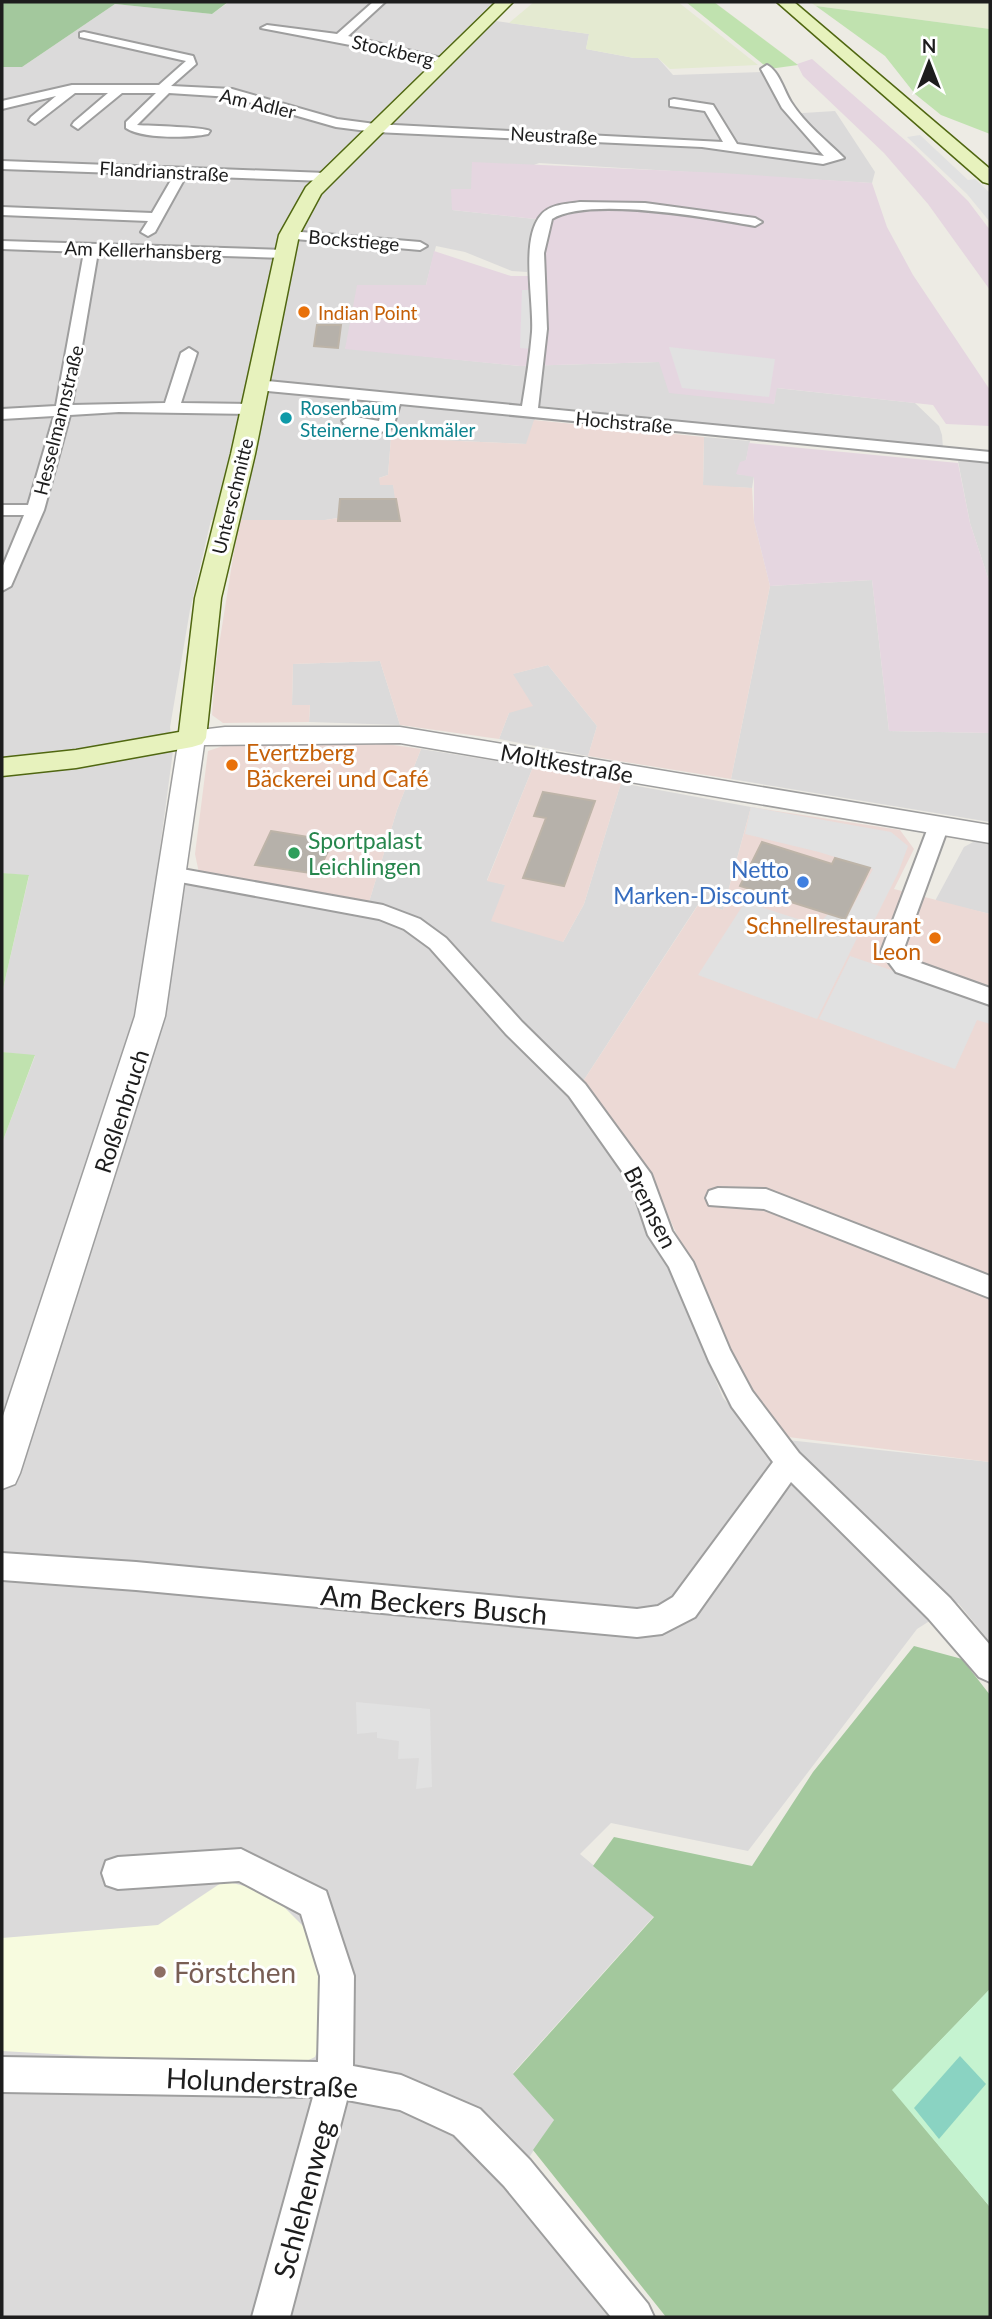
<svg xmlns="http://www.w3.org/2000/svg" width="992" height="2319" font-family="Lato,sans-serif">
<style>
.residential{fill:#dbdada}
.commercial{fill:#ecd9d5}
.industrial{fill:#e5d6e0}
.education{fill:#f7fbdf}
.farmland{fill:#e4ead1}
.grass{fill:#c0e2af}
.forest{fill:#a3c89d}
.park{fill:#c5f3d0}
.pitch{fill:#8ad3c2}
.parking{fill:#e1e1e1}
.building{fill:#b6b1aa;stroke:#bdb4a8;stroke-width:2}
.lines{fill:none;stroke-linecap:round;stroke-linejoin:round}
.minor-casing{stroke:#9e9e9e;stroke-width:4}
.tertiary-casing{stroke:#9e9e9e;stroke-width:3}
.secondary-casing{stroke:#506711;stroke-width:3}
.minor{fill:#fff;fill-rule:evenodd}
.tertiary{fill:#fff;fill-rule:evenodd}
.secondary{fill:#e7f2bd;fill-rule:evenodd}
.food-dot{fill:#e8710a;stroke:#fff;stroke-width:2.5}
.culture-dot{fill:#0f9aa8;stroke:#fff;stroke-width:2.5}
.leisure-dot{fill:#2e9e5b;stroke:#fff;stroke-width:2.5}
.shop-dot{fill:#3f7fe0;stroke:#fff;stroke-width:2.5}
.education-dot{fill:#8d6e63;stroke:#fff;stroke-width:2.5}
.labels{text-anchor:middle;dominant-baseline:central;stroke-width:6;stroke-linejoin:round;paint-order:stroke}
.far-street-label{font-size:19px;fill:#1d1d1d;stroke:#fff}
.far-food-label{font-size:19px;fill:#c56008;stroke:#fff;text-anchor:start}
.far-culture-label{font-size:19px;fill:#0d838f;stroke:#fff;text-anchor:start}
.food-label{font-size:23px;fill:#c56008;stroke:#fff;text-anchor:start}
.street-label{font-size:23px;fill:#1d1d1d;stroke:#fff}
.leisure-label{font-size:23px;fill:#27864d;stroke:#fff;text-anchor:start}
.shop-label{font-size:23px;fill:#366cbe;stroke:#fff;text-anchor:end}
.near-street-label{font-size:28px;fill:#1d1d1d;stroke:#fff}
.near-education-label{font-size:28px;fill:#785e54;stroke:#fff;text-anchor:start}
</style>
<rect width="100%" height="100%" fill="#edebe4"/>
<!-- residential -->
<g class="residential">
<path d="M229 2H499L482 19 589 34 586 49 634 58H658L673 75 762 72 787 114 835 111 875 172 872 183 539 163 471 190 452 210 535 219 527 272 512 271 465 252 436 246 426 285 345 348 519 366 659 362 774 404 776 388 915 403 939 426 942 435 943 448 539 406 527 444 391 438 388 475 379 478 393 484 396 499H340L338 518 325 520H211L190 610 170 727 173 751 156 878 382 917 413 928 535 1058 632 1173 723 1398 760 1437 990 1462V1642L958 1603 917 1629 748 1851 611 1823 580 1854 654 1916 513 2073 554 2120 508 2189 608 2317H2V1143L35 1056 2 1052V993L29 876 2 873V67H22L115 4 212 14Z"/>
<path d="M704 437 750 441 746 460 737 474 754 476 752 488 703 486Z"/>
<path d="M958 461 990 463V584L970 523Z"/>
<path d="M872 580 889 731 990 733V822L731 779 770 586Z"/>
<path d="M380 661 400 725 309 722 310 705H292L293 664Z"/>
<path d="M548 665 597 726 588 756 499 739 509 713 512 674Z"/>
<path d="M421 749 533 767 487 880 505 885 563 942 584 904 621 783 751 807 723 910 699 903 580 1086 432 926 369 902 397 810Z"/>
<path d="M975 841 990 844V914L935 901 964 847Z"/>
</g>
<!-- commercial -->
<g class="commercial">
<path d="M534 420 704 437 703 485 752 488 754 521 770 586 731 779 588 756 597 726 548 665 513 674 533 706 509 713 499 739 400 725 380 661 293 664 292 705H310L309 722 223 723 212 715 216 664 239 520H325L338 518 340 499H395L393 485H380L379 478 388 475 391 438 526 444Z"/>
<path d="M379 743 421 749 397 810 369 902 199 873 195 854 208 751 229 744Z"/>
<path d="M533 767 621 783 584 904 563 942 491 921 505 885 487 881Z"/>
<path d="M751 807 900 830 914 849 894 889 990 914V1462L780 1436 749 1397 645 1163 580 1086 700 902 723 910Z"/>
</g>
<!-- industrial -->
<g class="industrial">
<path d="M812 59 915 149 968 201 990 230V290L928 204 884 153 803 76 797 64Z"/>
<path d="M472 162 722 173 872 183 887 227 913 275 990 390V426L946 424 933 405 777 388 774 404 669 393 659 362 520 366 345 349 357 285H426L434 251 511 276H545V249L555 214 535 219 452 210 451 189H471Z"/>
<path d="M749 443 958 463 970 523 990 584V733L889 731 872 580 770 586 754 521V477L736 474 740 462 746 460Z"/>
</g>
<!-- education -->
<path class="education" d="M224 1881 257 1889 284 1907 304 1927 316 1957 320 1987V2043L315 2057 300 2064 259 2066 2 2051V1938L158 1925Z"/>
<!-- farmland -->
<g class="farmland">
<path d="M534 2H678L758 65 670 69 658 58H634L586 49 589 34 509 23Z"/>
<path d="M810 2H990V29L816 6Z"/>
</g>
<!-- grass -->
<g class="grass">
<path d="M686 2H714L798 65 769 69Z"/>
<path d="M816 6 990 29V134L941 115 915 94 885 56Z"/>
<path d="M2 873 29 875 2 993Z"/>
<path d="M2 1052 35 1055 2 1143Z"/>
</g>
<!-- forest -->
<g class="forest">
<path d="M2 2H228L212 14 115 4 22 67H2Z"/>
<path d="M914 1646 962 1659 990 1695V1989L893 2090 990 2207V2317H666L533 2150 554 2120 513 2074 654 1917 593 1866 614 1837 752 1866 813 1772Z"/>
</g>
<!-- park -->
<path class="park" d="M990 1989V2207L892 2090Z"/>
<!-- pitch -->
<path class="pitch" d="M960 2056 986 2084 939 2139 914 2108Z"/>
<!-- parking -->
<g class="parking">
<path d="M920 135 968 180 975 179 990 193V222L967 194 907 137Z"/>
<path d="M522 290H532V349L520 348Z"/>
<path d="M669 347 775 359 769 397 682 388Z"/>
<path d="M751 807 891 832 908 846 898 873 869 931 857 927 853 934 820 923 828 914 846 919 873 869 819 852 745 834Z"/>
<path d="M745 902 857 938 817 1019 698 975Z"/>
<path d="M850 956 990 1004V1024L977 1020 955 1069 819 1019Z"/>
<path d="M356 1702 430 1709 432 1787 416 1789 419 1758 398 1759 399 1741 377 1738V1732L357 1734Z"/>
</g>
<!-- building -->
<g class="building">
<path d="M317 325H341L338 348 314 346Z"/>
<path d="M340 499H396L400 521H338Z"/>
<path d="M543 792 595 801 564 886 523 878 546 818 534 816Z"/>
<path d="M271 831 333 841 317 874 255 865Z"/>
<path d="M762 842 832 864 835 858 870 868 845 919 740 886Z"/>
</g>
<g class="lines">
<!-- minor casing -->
<g class="minor-casing">
<g id="minor">
<path d="M373 2H385L348 36 450 60V64L261 28 267 25 337 34Z"/>
<path d="M84 32 193 56 196 64 171 86 232 89 337 119 375 124 723 142 705 111 670 106V100L674 99 713 105 737 144 824 156 782 108 761 69 767 65C779 71 784 91 791 102 805 124 827 141 844 158L823 164 702 147 375 132 336 127 231 97 169 93 137 125C150 126 205 127 210 131L208 134C189 138 142 139 126 128V122L156 93H122L78 129 72 125 74 122 108 93H75L35 124 29 120 31 117 56 96 2 109V101L72 85H159L186 61 80 37V33Z"/>
<path d="M2 161 326 173 333 177 326 181 186 176 155 232 148 236 141 232 148 221 2 215V207L152 213 174 175 2 169Z"/>
<path d="M580 202 645 203 755 218 762 222 755 226C711 218 589 196 552 219L544 253 547 329 538 408 990 452V462L400 404 393 427 385 432 344 424 342 421 350 416 379 421 384 402 257 390 249 385 257 380 522 406C526 381 530 357 532 332 534 301 520 239 541 215 550 204 567 204 580 202Z"/>
<path d="M289 231 420 242 427 246 420 250 284 238 282 235Z"/>
<path d="M2 241 284 250 291 254 284 258 98 252 72 405 165 403 181 353 189 348 197 353 181 403 252 404 260 409 252 414 119 412 70 415 44 510 11 586 2 591V568L24 515H2V505H28L54 416 2 419V409L56 406 84 252 2 249Z"/>
<path d="M939 818 949 825 903 951 912 960 990 988V1005L896 972 881 952 929 825Z"/>
<path d="M171 867 383 905 420 919 446 938 522 1022 585 1084 651 1174 672 1231 693 1262 730 1350 752 1391 799 1453 950 1598 990 1645V1682L979 1677 928 1618 791 1482 695 1617 662 1634 637 1637 136 1590 2 1580V1553L136 1562 637 1609 658 1606 673 1597 773 1462 732 1407 709 1361 669 1267 648 1235 631 1184 569 1096 506 1034 430 948 404 929 379 919 164 879 160 874 164 869Z"/>
<path d="M718 1188 766 1189 990 1276V1298L764 1209 709 1205 706 1198 709 1191Z"/>
<path d="M241 1849 326 1891 354 1976 353 2066 401 2075 480 2109 530 2160 648 2304 654 2317H611L504 2186 454 2135 400 2110 347 2100 290 2317H252L313 2097 2 2092V2057L318 2062 320 1976 301 1914 239 1881 118 1889 106 1885 102 1873 106 1861 118 1857Z"/>
</g>
</g>
<!-- tertiary casing -->
<g class="tertiary-casing">
<path id="tertiary" d="M225 727H400L990 825V843L400 743 204 745 165 1016 20 1473 15 1484 2 1489V1419L135 1016 179 738 183 732Z"/>
</g>
<!-- secondary casing -->
<g class="secondary-casing">
<g id="secondary">
<path d="M496 2H513L321 194 299 235 255 454 221 598 206 738 202 744 192 747 76 768 2 776V758L76 750 179 732 195 598 231 454 279 235 306 187Z"/>
<path d="M777 2H794L990 169V184L983 182Z"/>
</g>
</g>
<!-- minor -->
<use href="#minor" class="minor"/>
<!-- tertiary -->
<use href="#tertiary" class="tertiary"/>
<!-- secondary -->
<use href="#secondary" class="secondary"/>
</g>
<!-- markers -->
<g class="food-dot">
<circle cx="304" cy="312" r="7"/>
<circle cx="232" cy="765" r="7"/>
<circle cx="935" cy="938" r="7"/>
</g>
<circle class="culture-dot" cx="286" cy="418" r="7"/>
<circle class="leisure-dot" cx="294" cy="853" r="7"/>
<circle class="shop-dot" cx="803" cy="882" r="7"/>
<circle class="education-dot" cx="160" cy="1972" r="7"/>
<g class="labels">
<!-- far-street labels -->
<g class="far-street-label">
<text transform="translate(393 50) rotate(13)">Stockberg</text>
<text transform="translate(258 103) rotate(13)">Am Adler</text>
<text transform="translate(554 135) rotate(3)">Neustraße</text>
<text transform="translate(164 171) rotate(3)">Flandrianstraße</text>
<text transform="translate(354 240) rotate(5)">Bockstiege</text>
<text transform="translate(143 250) rotate(2)">Am Kellerhansberg</text>
<text transform="translate(58 420) rotate(-76)">Hesselmannstraße</text>
<text transform="translate(624 422) rotate(5)">Hochstraße</text>
<text transform="translate(232 496) rotate(-76)">Unterschmitte</text>
</g>
<!-- far-food labels -->
<g class="far-food-label">
<text x="318" y="312">Indian Point</text>
</g>
<!-- far-culture labels -->
<g class="far-culture-label">
<text x="300" y="407">Rosenbaum<tspan x="300" dy="22">Steinerne Denkmäler</tspan></text>
</g>
<!-- food labels -->
<g class="food-label">
<text x="246" y="752">Evertzberg<tspan x="246" dy="26">Bäckerei und Café</tspan></text>
<text x="921" y="925" text-anchor="end">Schnellrestaurant<tspan x="921" dy="26">Leon</tspan></text>
</g>
<!-- street labels -->
<g class="street-label">
<text transform="translate(567 763) rotate(10)">Moltkestraße</text>
<text transform="translate(121 1111) rotate(-72)">Roßlenbruch</text>
<text transform="translate(651 1207) rotate(63)">Bremsen</text>
</g>
<!-- leisure labels -->
<g class="leisure-label">
<text x="308" y="840">Sportpalast<tspan x="308" dy="26">Leichlingen</tspan></text>
</g>
<!-- shop labels -->
<g class="shop-label">
<text x="789" y="869">Netto<tspan x="789" dy="26">Marken-Discount</tspan></text>
</g>
<!-- near-street labels -->
<g class="near-street-label">
<text transform="translate(434 1604) rotate(5)">Am Beckers Busch</text>
<text transform="translate(262 2082) rotate(3)">Holunderstraße</text>
<text transform="translate(303 2199) rotate(-75)">Schlehenweg</text>
</g>
<!-- near-education labels -->
<g class="near-education-label">
<text x="174" y="1972">Förstchen</text>
</g>
</g>
<!-- border -->
<rect width="992" height="2319" fill="none" stroke="#1d1d1d" stroke-width="7"/>
<!-- north arrow -->
<g transform="translate(929 63)" stroke="#ffffff" stroke-width="5" paint-order="stroke">
<path d="M0-5L12 26L0 18L-12 26Z" fill="#1d1d1d"/>
<text y="-10" font-size="19" font-weight="bold" text-anchor="middle" fill="#1d1d1d">N</text>
</g>
</svg>
